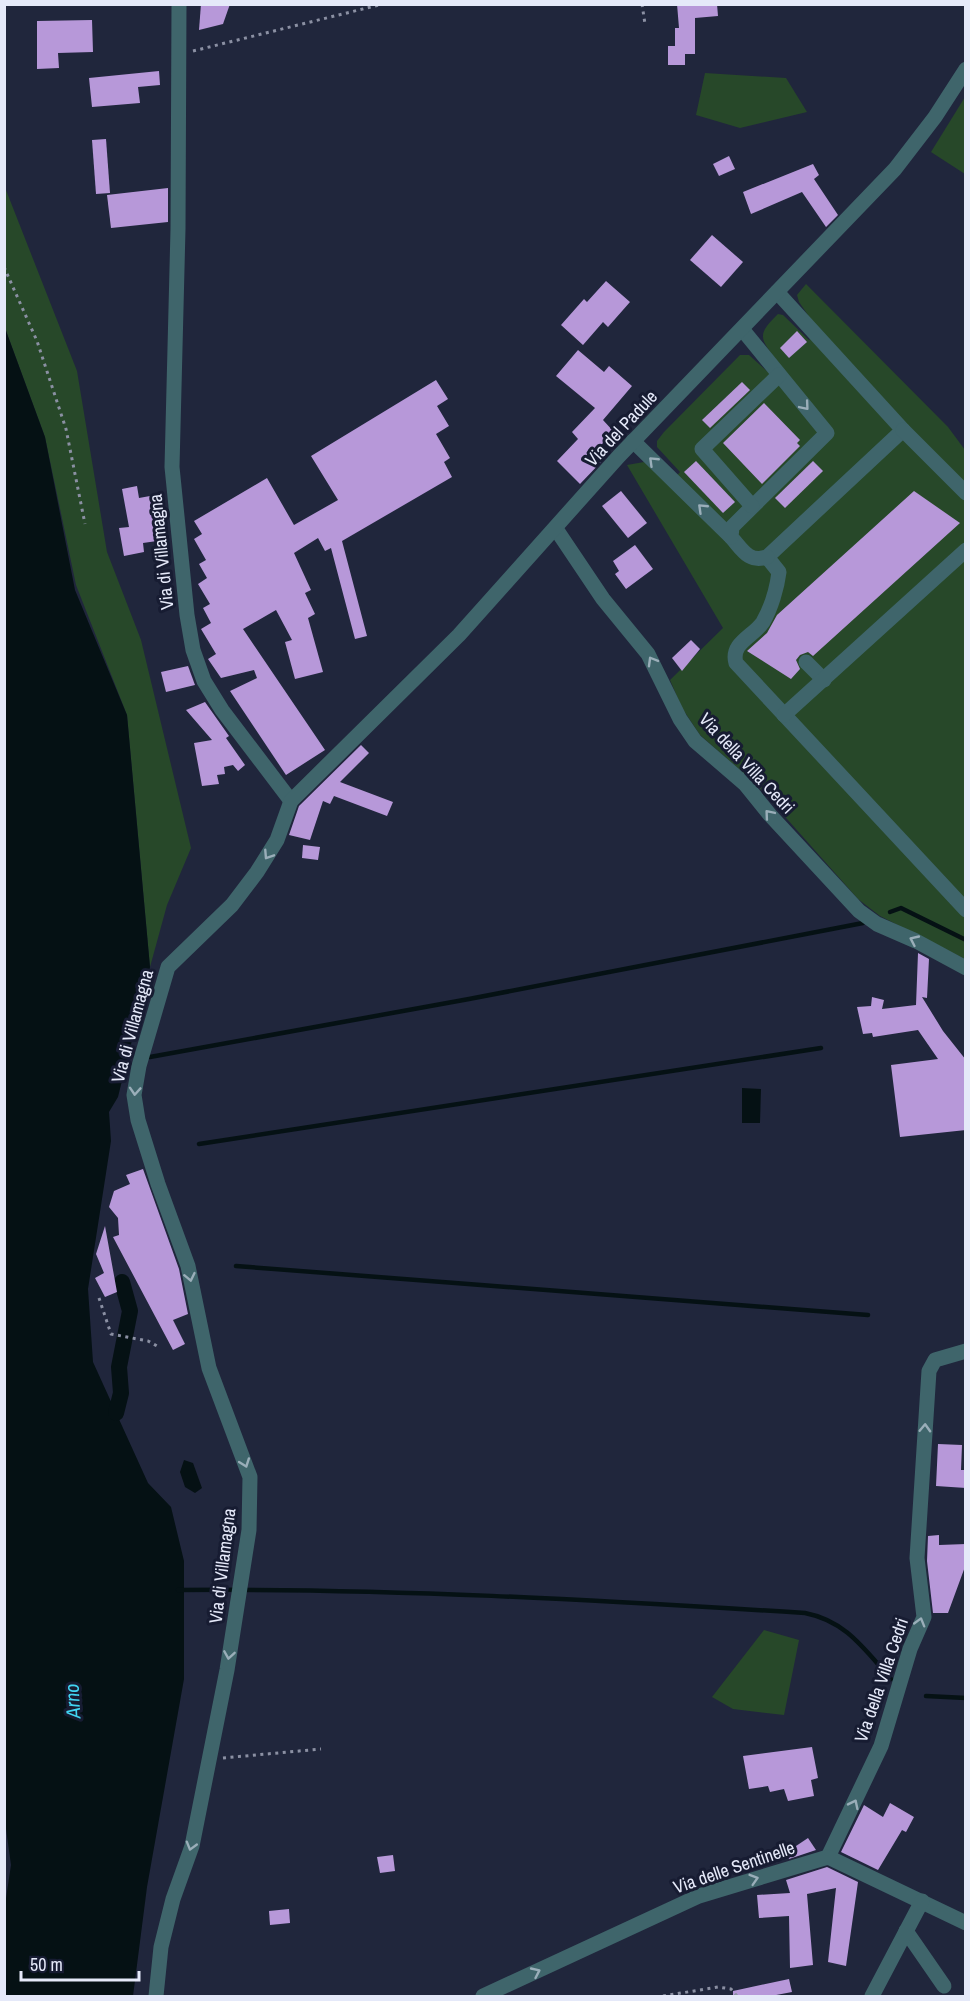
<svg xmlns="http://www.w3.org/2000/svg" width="970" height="2001" font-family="'Archivo Narrow',sans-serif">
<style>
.green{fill:#274829}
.water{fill:#051114}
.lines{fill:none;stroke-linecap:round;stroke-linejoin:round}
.stream{stroke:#051114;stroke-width:4.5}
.canal{stroke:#051114;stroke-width:16}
.building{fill:#b798d9}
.path{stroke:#8b90a3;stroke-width:3;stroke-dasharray:3 4.5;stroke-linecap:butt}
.minor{stroke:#3f656b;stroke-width:15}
.oneway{stroke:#9aaeb9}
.labels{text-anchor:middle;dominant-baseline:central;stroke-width:6;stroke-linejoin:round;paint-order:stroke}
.street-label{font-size:18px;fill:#e5e9f9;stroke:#171c32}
.water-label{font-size:20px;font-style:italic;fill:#41d5f3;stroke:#171c32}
</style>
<rect width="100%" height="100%" fill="#20263c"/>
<!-- green -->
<g class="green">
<path d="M705 73 786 78 807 112 740 128 696 115Z"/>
<path d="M965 97 966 174H965L931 152Z"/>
<path d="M4 185 77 371 107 552 141 640 191 848 167 905 150 967 127 715 76 585 45 437 5 328Z"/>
<path d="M806 284 948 427 965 450V959L880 916 858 899 757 785 700 735 682 708 670 680 723 628 627 465 644 462 669 484 680 472 657 447V441L664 432 740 355H749L769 373 779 364C762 339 754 337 778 314L783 315 809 340 819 331 799 302 797 295Z"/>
<path d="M764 1630 799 1640 784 1715 733 1709 712 1697Z"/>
</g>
<!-- water -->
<g class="water">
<path d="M5 328 45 437 75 590 127 715 150 967 118 1097 109 1112 111 1141 88 1289 93 1362 148 1483 171 1507 184 1561V1679L147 1887 133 1996H5V1905L11 1865 4 1814Z"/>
<path d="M742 1088 761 1089 760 1123H742Z"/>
<path d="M184 1460 193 1463 202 1488 195 1493 185 1487 180 1472Z"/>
</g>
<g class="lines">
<!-- stream -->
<g class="stream">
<path d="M890 912 901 908 966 940"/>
<path d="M150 1057 469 999 863 923"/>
<path d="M199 1144 821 1048"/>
<path d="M236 1266 868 1315"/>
<path d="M178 1590C388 1588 596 1600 805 1613 846 1621 864 1649 891 1679"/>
<path d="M926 1696 966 1698"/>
</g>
<!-- canal -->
<path class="canal" d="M116 1413 121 1393 119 1367 130 1311 122 1282"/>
</g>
<!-- building -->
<g class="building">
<path d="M201 4H230L223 24 199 30Z"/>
<path d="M677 4H717L718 16 695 18V54H685V65H668V46H675V28H679Z"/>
<path d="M92 20 93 52 58 53 59 68 37 69V21Z"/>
<path d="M159 71 160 85 138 87 140 103 92 107 89 78Z"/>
<path d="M106 139 110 193 96 194 92 140Z"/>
<path d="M729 156 735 169 719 176 713 164Z"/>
<path d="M813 164 819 175 814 179 838 215 826 227 802 192 751 214 743 192Z"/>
<path d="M168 188V222L111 228 107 195Z"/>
<path d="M712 235 743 262 721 287 690 260Z"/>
<path d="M606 281 630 302 608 327 603 322 583 345 561 325 584 299 587 302Z"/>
<path d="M797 331 807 342 789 358 780 348Z"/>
<path d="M578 350 604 372 609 366 632 386 603 420 614 432 593 453 602 461 580 484 557 461 578 439 572 432 595 408 556 376Z"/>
<path d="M436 380 448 399 437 406 449 426 436 434 450 458 444 462 452 477 342 541 367 636 355 639 331 548 325 551 318 538 294 553 311 590 305 593 315 614 308 618 323 672 295 679 285 642 292 640 276 610 243 629 325 750 286 775 230 691 257 678 254 670 221 678 208 659 216 654 201 629 211 623 203 608 210 604 198 584 207 578 199 564 206 560 194 539 202 534 194 521 267 478 294 525 338 500 311 456Z"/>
<path d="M742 382 750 390 710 428 702 420Z"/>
<path d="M764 403 800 440 797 443 800 446 762 484 723 443Z"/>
<path d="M696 461 735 502 723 513 684 472Z"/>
<path d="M813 461 823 471 785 508 775 498Z"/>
<path d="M137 486 139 498 150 496 157 541 143 543 144 552 124 556 119 528 129 527 122 489Z"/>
<path d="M621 491 647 523 628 538 602 506Z"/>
<path d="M914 491 960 523 813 656 808 652 800 655 796 660 800 669 791 679 747 651 767 633 777 615Z"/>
<path d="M635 545 653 569 626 589 615 574 619 571 613 561Z"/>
<path d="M691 640 700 649 682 671 672 658Z"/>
<path d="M188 666 195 685 166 692 161 672Z"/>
<path d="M205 702 229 736 226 738 245 765 238 771 233 765 224 767 225 774 217 775 219 784 202 786 194 743 212 740 186 710Z"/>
<path d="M361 745 369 753 340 782 393 802 387 816 334 796 330 804 323 801 310 840 289 835 299 806Z"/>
<path d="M303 845 320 847 318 860 302 858Z"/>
<path d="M918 953 929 959 927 998 922 997 943 1031 966 1060V1130L900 1137 891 1065 938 1059 918 1030 873 1037 872 1033 863 1034 857 1007 871 1006 872 997 884 1000 882 1009 916 1005Z"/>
<path d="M143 1169 179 1269 188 1314 173 1320 185 1344 173 1350 113 1237 119 1235 118 1218 109 1207 114 1191 130 1184 126 1175Z"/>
<path d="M105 1226 117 1292 105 1297 95 1278 104 1273 96 1254Z"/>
<path d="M938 1444 962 1445 961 1470H966V1488L936 1486Z"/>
<path d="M939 1535V1545L966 1544V1564L948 1613H933L927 1561 928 1536Z"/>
<path d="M812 1747 818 1778 811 1780 814 1796 788 1801 784 1789 770 1792 768 1786 749 1789 743 1756Z"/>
<path d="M890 1803 914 1817 906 1832 902 1830 878 1870 841 1852 864 1805 883 1817Z"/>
<path d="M808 1838 816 1850 789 1859 787 1852Z"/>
<path d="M393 1855 395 1871 380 1873 377 1857Z"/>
<path d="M827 1867 858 1882 846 1966 828 1962 836 1888 807 1894 813 1965 790 1968 789 1916 759 1918 757 1895 790 1893 786 1880Z"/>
<path d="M289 1909 290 1923 270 1925 269 1911Z"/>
<path d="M789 1979 792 1992 771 1996H733V1991Z"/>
</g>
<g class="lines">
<!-- path -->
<g class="path">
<path d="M642 4 645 24"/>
<path d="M193 51 383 4"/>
<path d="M4 267 37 341 66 429 85 524"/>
<path d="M99 1298 111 1334 148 1341 157 1346"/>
<path d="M223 1758 321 1749"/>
<path d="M663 1996 718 1987 731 1989 737 1996"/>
</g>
<!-- minor -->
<g class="minor">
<path d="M179 4 178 229 172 467 187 615 193 650 204 681 222 710 291 801"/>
<path d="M777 292 903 430 767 557 779 572C777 588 771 608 763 622 754 636 730 643 736 663L966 910"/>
<path d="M742 329 827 433 732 527 731 537C742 549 748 563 767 557"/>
<path d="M903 430 966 493"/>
<path d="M633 441 731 537"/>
<path d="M752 506 702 449 779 375"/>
<path d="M556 529 603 599 648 654 680 719 695 741 745 784 770 815 859 911 877 924 916 941 966 968"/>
<path d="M806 662 824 680"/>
<path d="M784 715 966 550"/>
<path d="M828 1857 881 1746 910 1649 924 1617 917 1558 929 1371 935 1360 966 1351"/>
<path d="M906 1931 944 1986"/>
<path d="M156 1996 161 1947 173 1899 192 1846 227 1670 249 1530 250 1477 209 1368 188 1266 158 1184 138 1120 134 1095 139 1066 168 967 232 905 257 872 277 840 291 801 459 635 619 456 895 169 935 117 966 69"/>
<path d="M483 1996 699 1896 828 1857 966 1923"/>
<path d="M872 1996 922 1901"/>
</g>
</g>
<!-- one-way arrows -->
<defs><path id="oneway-chevron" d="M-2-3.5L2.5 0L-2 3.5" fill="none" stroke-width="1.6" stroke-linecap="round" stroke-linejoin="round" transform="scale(1.5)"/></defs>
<g class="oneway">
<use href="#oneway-chevron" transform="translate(805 406) rotate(50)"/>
<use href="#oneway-chevron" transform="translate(653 461) rotate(-136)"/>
<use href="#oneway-chevron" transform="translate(702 508) rotate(-136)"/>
<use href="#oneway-chevron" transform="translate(652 661) rotate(-120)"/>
<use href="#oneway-chevron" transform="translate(769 814) rotate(-130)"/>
<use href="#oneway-chevron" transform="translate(268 855) rotate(123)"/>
<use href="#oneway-chevron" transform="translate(914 940) rotate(-155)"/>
<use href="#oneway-chevron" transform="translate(135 1091) rotate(94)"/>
<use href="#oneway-chevron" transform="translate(190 1277) rotate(78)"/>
<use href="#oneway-chevron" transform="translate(925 1428) rotate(-88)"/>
<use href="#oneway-chevron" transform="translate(245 1463) rotate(70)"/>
<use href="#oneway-chevron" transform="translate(920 1622) rotate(-74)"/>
<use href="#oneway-chevron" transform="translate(229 1655) rotate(99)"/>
<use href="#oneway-chevron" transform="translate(854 1804) rotate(-64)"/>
<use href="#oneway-chevron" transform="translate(191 1846) rotate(106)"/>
<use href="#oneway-chevron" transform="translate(754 1879) rotate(-17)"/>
<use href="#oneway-chevron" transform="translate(536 1972) rotate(-25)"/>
</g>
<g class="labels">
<!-- street labels -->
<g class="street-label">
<text transform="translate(621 428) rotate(-47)">Via del Padule</text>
<text transform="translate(161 552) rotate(-96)">Via di Villamagna</text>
<text transform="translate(747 763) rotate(47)">Via della Villa Cedri</text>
<text transform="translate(132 1026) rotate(-75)">Via di Villamagna</text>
<text transform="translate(222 1566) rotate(-83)">Via di Villamagna</text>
<text transform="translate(881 1680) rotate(-71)">Via della Villa Cedri</text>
<text transform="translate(734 1867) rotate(-19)">Via delle Sentinelle</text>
</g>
<!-- water labels -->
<g class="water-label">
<text transform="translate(72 1701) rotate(-93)">Arno</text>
</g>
</g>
<!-- border -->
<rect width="970" height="2001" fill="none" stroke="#e5e9f9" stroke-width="12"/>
<!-- scale -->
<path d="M21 1971v9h118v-9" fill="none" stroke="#e5e9f9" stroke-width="3"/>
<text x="30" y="1971" font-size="18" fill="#e5e9f9" stroke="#171c32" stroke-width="4.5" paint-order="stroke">50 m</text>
</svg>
